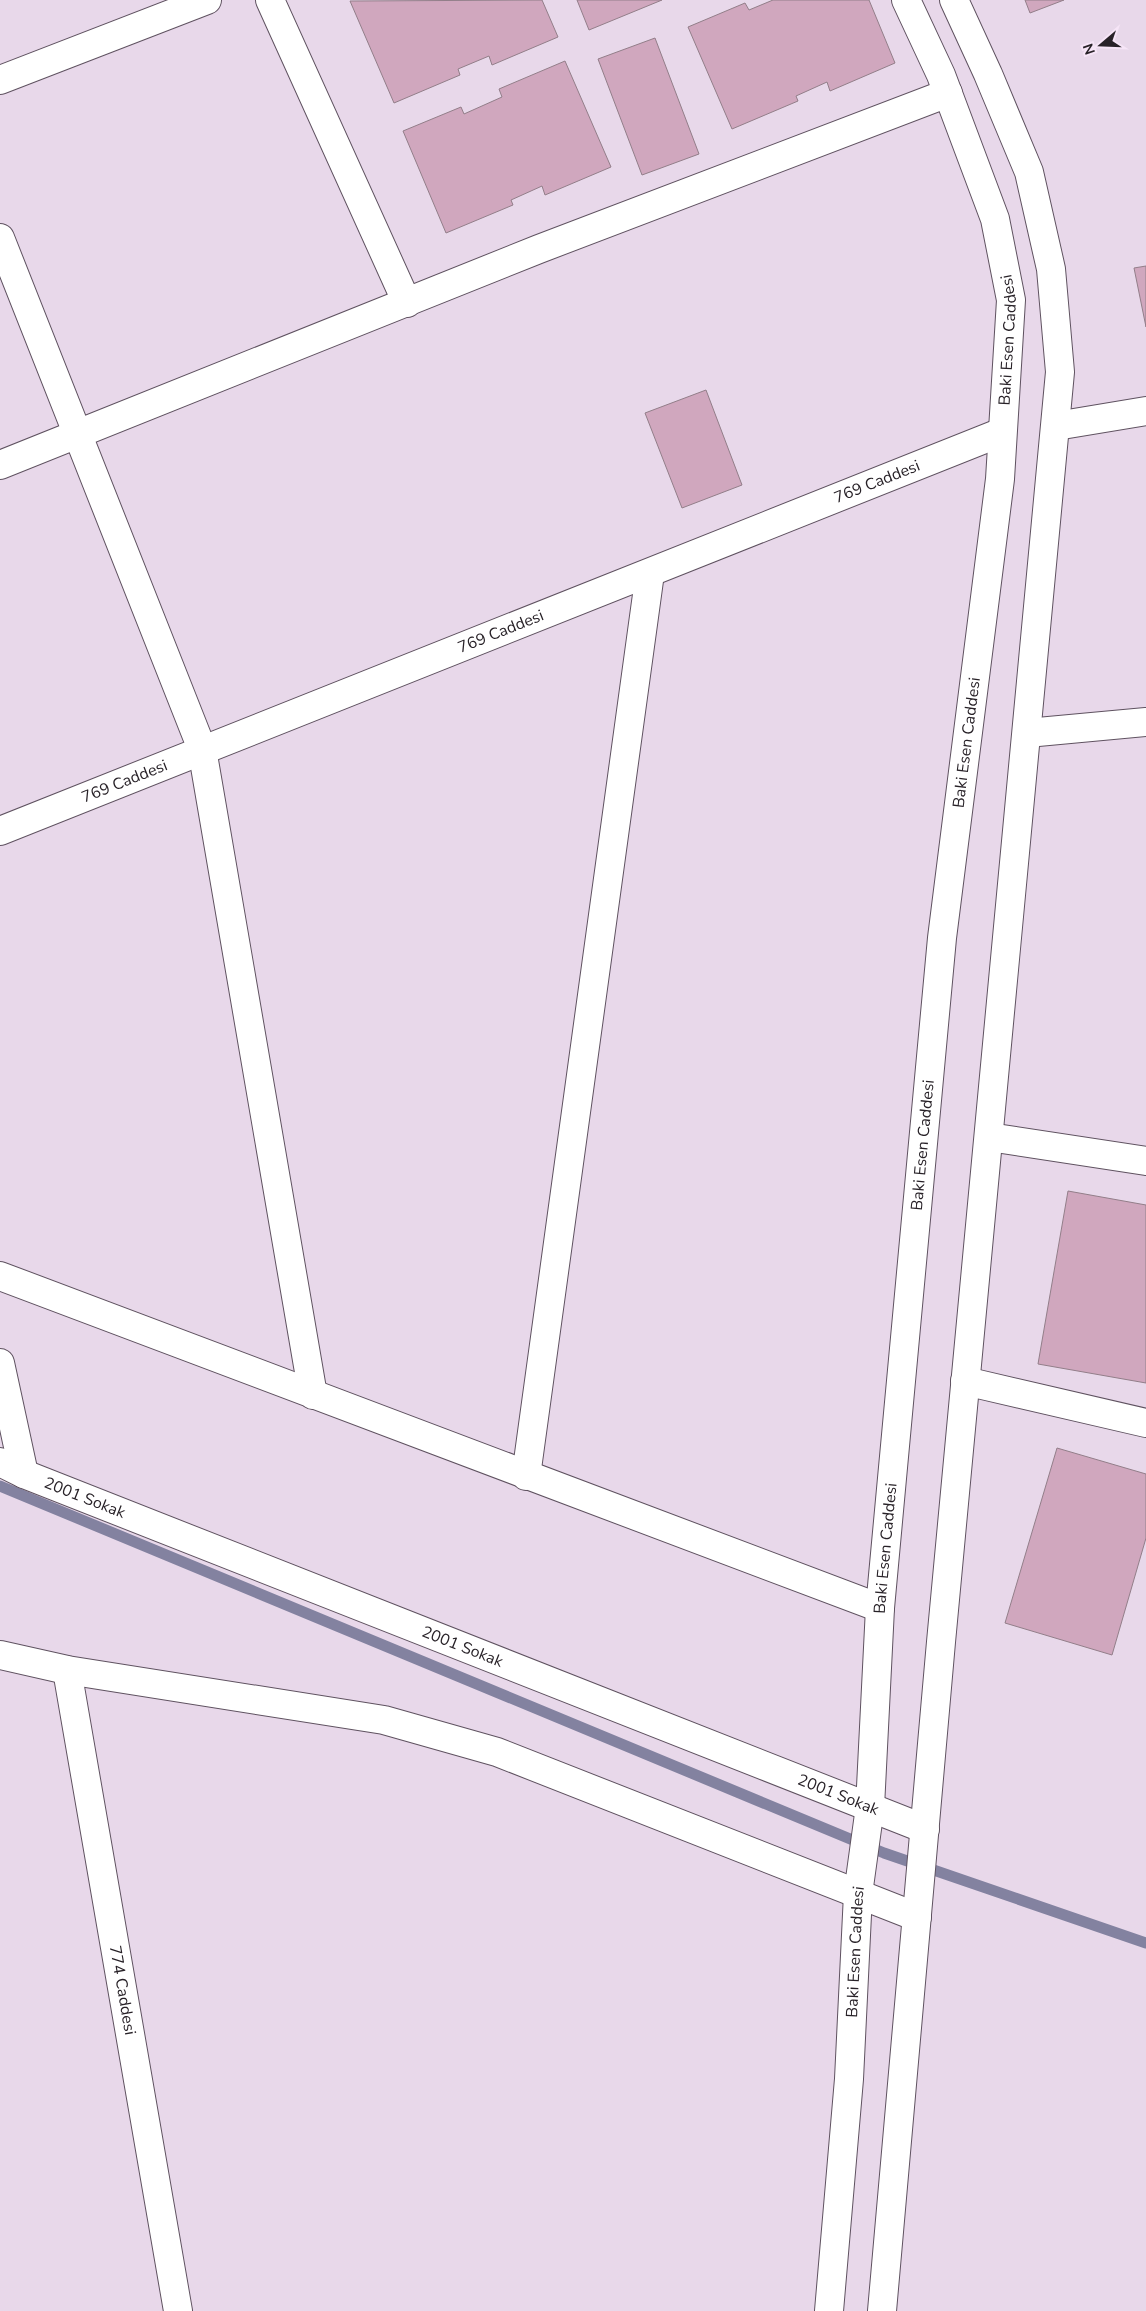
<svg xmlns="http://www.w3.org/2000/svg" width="1146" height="2311" font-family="'Nunito Sans',sans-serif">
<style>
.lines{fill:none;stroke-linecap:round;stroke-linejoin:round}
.stream{stroke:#8382a0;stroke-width:11}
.building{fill:#d0a7be;stroke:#927e89}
.minor-casing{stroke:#5f5260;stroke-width:30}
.minor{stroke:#fff;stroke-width:28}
.labels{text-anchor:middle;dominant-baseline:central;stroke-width:4.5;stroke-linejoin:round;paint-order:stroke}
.street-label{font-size:16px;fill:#282228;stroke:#f6e5f7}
</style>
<rect width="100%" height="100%" fill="#e8d8ea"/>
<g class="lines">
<!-- stream -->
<path class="stream" d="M0 1486 884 1853 1146 1943"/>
</g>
<!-- building -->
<g class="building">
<path d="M542 0 558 37 492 65 489 56 458 69 460 75 394 103 350 1Z"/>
<path d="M577 0H662L589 30Z"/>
<path d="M773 0H869L895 63 830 91 827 82 796 96 798 101 732 129 688 27 745 3 749 10Z"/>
<path d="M1025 0H1064L1030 13Z"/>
<path d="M655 38 699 154 642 175 598 59Z"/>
<path d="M565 61 611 167 545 195 542 186 511 200 513 205 446 233 403 131 461 107 464 114 502 97 499 89Z"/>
<path d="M1146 266V327L1134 268Z"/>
<path d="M706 390 742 485 682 508 645 413Z"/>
<path d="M1068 1191 1146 1205V1383L1038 1364Z"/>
<path d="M1057 1448 1146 1474V1538L1112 1655 1005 1623Z"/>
</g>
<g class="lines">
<!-- minor casing -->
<g class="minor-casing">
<g id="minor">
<path d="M270 0 407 303"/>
<path d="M0 80 207 0"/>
<path d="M0 238 202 749 313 1395"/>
<path d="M1056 426 1146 411"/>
<path d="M0 465 539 249 948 93"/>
<path d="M1027 733 1146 722"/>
<path id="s1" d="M0 831 1002 432"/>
<path d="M989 1137 1146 1161"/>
<path d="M0 1276 880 1608"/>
<path d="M0 1363 24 1474"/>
<path d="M965 1381 1146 1423"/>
<path id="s2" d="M0 1462 24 1474 925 1829"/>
<path d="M526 1476 650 573"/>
<path d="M0 1655 67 1670 384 1720 497 1752 917 1917"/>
<path id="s3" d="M67 1670 178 2311"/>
<path id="s4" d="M829 2311 849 2079 858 1894 870 1807 880 1608 942 938 1000 479 1011 300 995 219 941 75 906 0"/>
<path d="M882 2311 941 1642 1060 372 1051 269 1029 172 988 74 954 0"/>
</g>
</g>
<!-- minor -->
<use href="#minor" class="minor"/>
</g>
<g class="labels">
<!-- street labels -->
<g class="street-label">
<text stroke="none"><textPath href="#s4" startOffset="1980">Baki Esen Caddesi</textPath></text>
<text stroke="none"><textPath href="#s1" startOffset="944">769 Caddesi</textPath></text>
<text stroke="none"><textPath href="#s1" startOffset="539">769 Caddesi</textPath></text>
<text stroke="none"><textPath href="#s4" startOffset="1575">Baki Esen Caddesi</textPath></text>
<text stroke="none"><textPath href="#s1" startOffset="134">769 Caddesi</textPath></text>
<text stroke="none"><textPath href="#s4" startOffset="1170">Baki Esen Caddesi</textPath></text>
<text stroke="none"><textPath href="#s2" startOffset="92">2001 Sokak</textPath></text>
<text stroke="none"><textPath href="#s4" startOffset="765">Baki Esen Caddesi</textPath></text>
<text stroke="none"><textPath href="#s2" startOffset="498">2001 Sokak</textPath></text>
<text stroke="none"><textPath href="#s2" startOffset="902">2001 Sokak</textPath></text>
<text stroke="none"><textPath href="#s4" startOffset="360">Baki Esen Caddesi</textPath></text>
<text stroke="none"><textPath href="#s3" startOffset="325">774 Caddesi</textPath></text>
</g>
</g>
<!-- north arrow -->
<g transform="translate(1101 45) rotate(251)" stroke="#f6e5f7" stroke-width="4" paint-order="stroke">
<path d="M0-4L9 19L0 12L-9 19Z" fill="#282228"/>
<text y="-8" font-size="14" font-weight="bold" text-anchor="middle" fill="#282228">N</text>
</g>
</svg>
